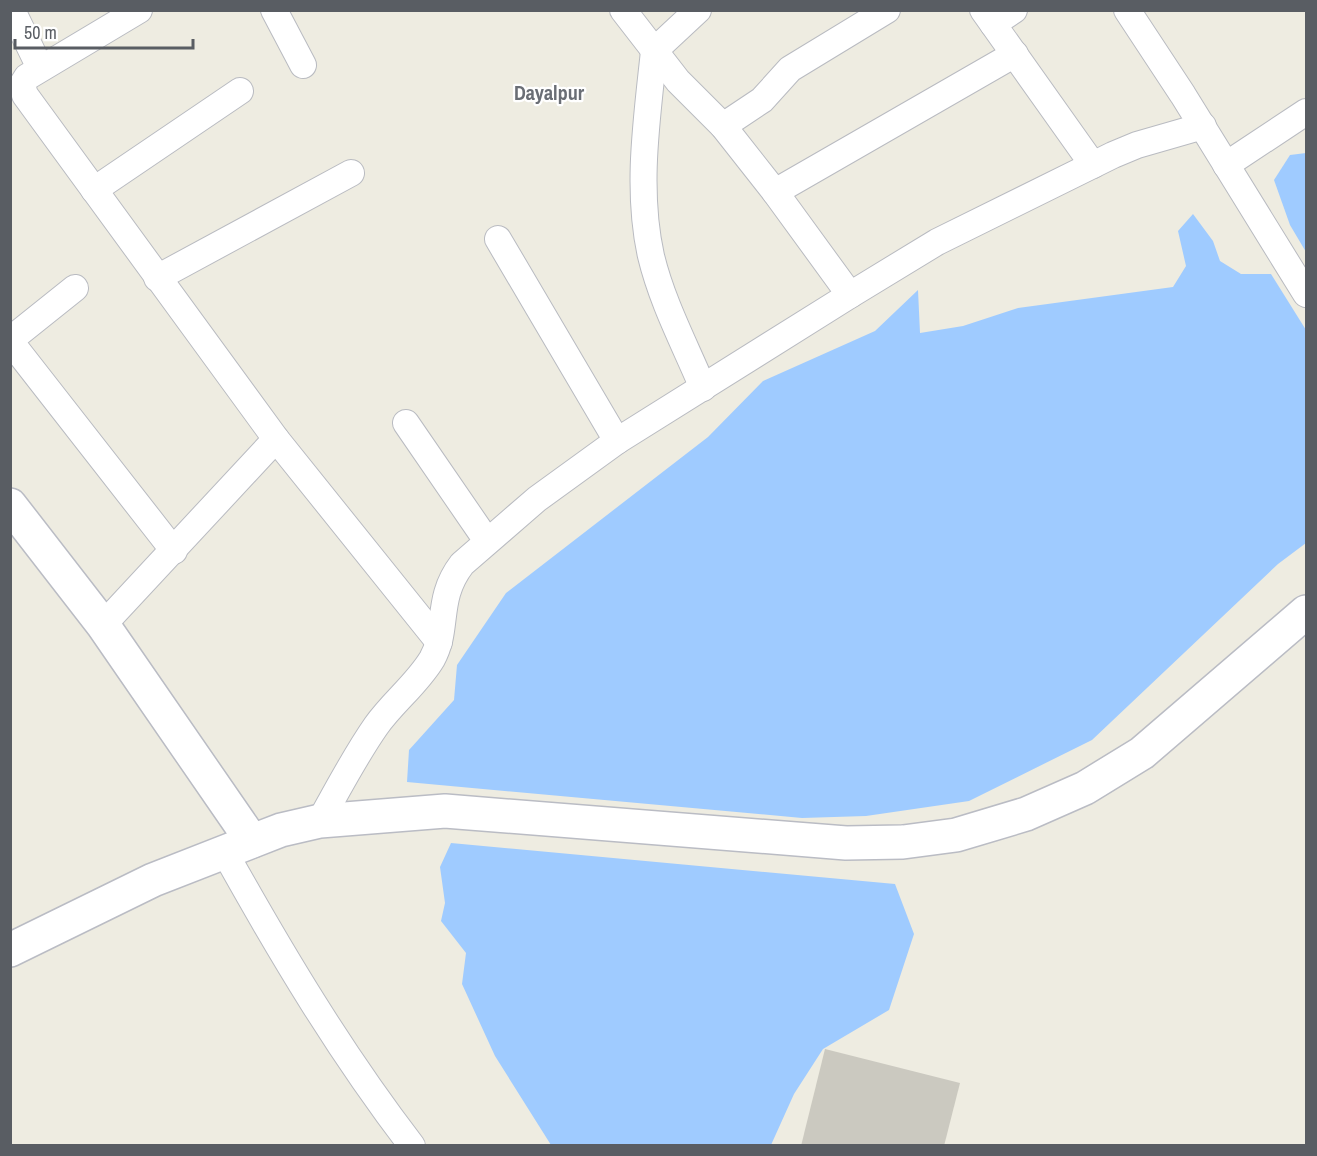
<svg xmlns="http://www.w3.org/2000/svg" width="1317" height="1156" font-family="'Archivo Narrow',sans-serif">
<style>
.water{fill:#9fcbff}
.building{fill:#cbc9c0}
.lines{fill:none;stroke-linecap:round;stroke-linejoin:round}
.street-casing{stroke:#b9bbc1;stroke-width:28}
.secondary-casing{stroke:#babcc4;stroke-width:36}
.street{stroke:#fff;stroke-width:26}
.secondary{stroke:#fff;stroke-width:33}
.labels{text-anchor:middle;dominant-baseline:central;stroke-width:4.5;stroke-linejoin:round;paint-order:stroke}
.quarter-label{font-size:20px;font-weight:bold;fill:#6a6e75;stroke:#fff}
</style>
<rect width="100%" height="100%" fill="#eeece1"/>
<!-- water -->
<g class="water">
<path d="M1306 153V252L1290 225 1274 180 1290 155Z"/>
<path d="M1193 214 1213 241 1220 261 1241 274H1271L1306 330V543L1278 564 1092 740 969 801 866 816 802 818 407 782 409 750 454 700 457 665 506 593 708 437 763 381 875 331 918 290 920 333 963 326 1018 308 1173 287 1186 266 1178 231Z"/>
<path d="M451 843 895 884 914 934 889 1010 823 1049 794 1094 771 1145H551L495 1056 462 984 466 953 441 921 445 903 440 867Z"/>
</g>
<!-- building -->
<path class="building" d="M825 1049 960 1083 944 1146H801Z"/>
<g class="lines">
<!-- street casing -->
<g class="street-casing">
<g id="street">
<path d="M12 10 40 68"/>
<path d="M139 10 27 77 22 85 25 95 276 439 439 642"/>
<path d="M274 10 303 65"/>
<path d="M623 10 678 81 723 126 775 192 850 295"/>
<path d="M698 10 654 51C647 118 636 189 651 256 662 302 685 345 703 388"/>
<path d="M983 10 1093 165"/>
<path d="M1127 10 1183 95 1306 294"/>
<path d="M993 24 1014 10"/>
<path d="M723 126 762 100 790 69 887 10"/>
<path d="M1226 165 1306 112"/>
<path d="M94 190 240 91"/>
<path d="M775 192 1015 54"/>
<path d="M498 239 617 441"/>
<path d="M157 278 351 173"/>
<path d="M10 340 75 288"/>
<path d="M10 341 174 551"/>
<path d="M406 423 487 541"/>
<path d="M103 625 276 439"/>
<path d="M320 821C338 789 355 756 376 726 393 702 417 684 432 659 449 629 435 599 462 564L537 499 617 441 850 295 937 242 1113 155 1137 145 1203 126"/>
<path d="M224 851C282 955 340 1052 412 1146"/>
</g>
</g>
<!-- secondary casing -->
<g class="secondary-casing">
<g id="secondary">
<path d="M10 505 103 625 252 841"/>
<path d="M10 950 153 880 281 830 320 821 445 811 846 843 903 842 956 835 1026 814 1085 788 1142 753 1306 612"/>
</g>
</g>
<!-- street -->
<use href="#street" class="street"/>
<!-- secondary -->
<use href="#secondary" class="secondary"/>
</g>
<g class="labels">
<!-- quarter labels -->
<g class="quarter-label">
<text x="549" y="92">Dayalpur</text>
</g>
</g>
<!-- border -->
<rect width="1317" height="1156" fill="none" stroke="#595d63" stroke-width="24"/>
<!-- scale -->
<path d="M15 39v9h178v-9" fill="none" stroke="#595d63" stroke-width="3"/>
<text x="24" y="39" font-size="18" fill="#595d63" stroke="#ffffff" stroke-width="4.5" paint-order="stroke">50 m</text>
</svg>
